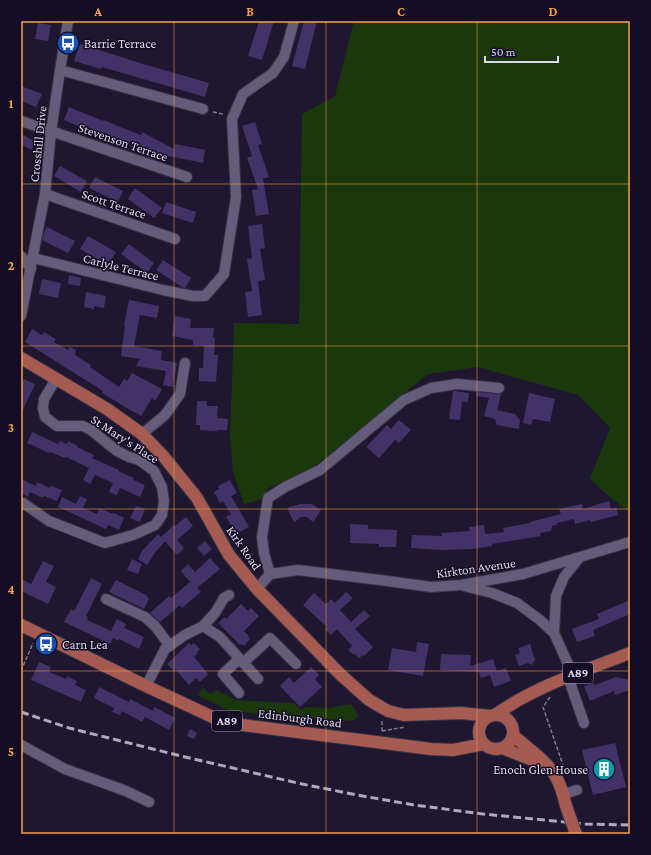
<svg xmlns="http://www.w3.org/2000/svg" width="651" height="855" font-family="'Crimson Pro',serif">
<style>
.green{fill:#1b380c}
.building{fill:#423268}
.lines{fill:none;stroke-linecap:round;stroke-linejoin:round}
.minor-casing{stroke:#373245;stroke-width:12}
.major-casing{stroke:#373245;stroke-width:14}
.path{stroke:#807b8f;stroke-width:1.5;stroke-dasharray:4 2;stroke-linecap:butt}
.minor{stroke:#635c7a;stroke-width:10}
.major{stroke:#a55b51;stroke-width:12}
.rail{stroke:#aeaabd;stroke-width:3;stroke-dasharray:8 4;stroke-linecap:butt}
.major-bridge-casing{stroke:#373245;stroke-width:14;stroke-linecap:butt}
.major-bridge{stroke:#a55b51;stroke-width:12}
.grid{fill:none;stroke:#f6a247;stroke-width:1;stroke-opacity:0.55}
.labels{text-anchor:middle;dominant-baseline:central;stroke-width:3;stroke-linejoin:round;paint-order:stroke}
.shield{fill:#150d25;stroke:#a09caf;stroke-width:1}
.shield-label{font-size:12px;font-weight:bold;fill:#dcd9ea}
.poi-label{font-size:13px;fill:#dcd9ea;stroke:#150d25;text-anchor:start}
.street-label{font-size:13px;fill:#dcd9ea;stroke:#150d25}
.neatline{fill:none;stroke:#f6a247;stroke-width:1.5}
.grid-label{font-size:13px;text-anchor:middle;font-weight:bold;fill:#f6a247}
</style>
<rect width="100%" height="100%" fill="#1e172f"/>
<!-- green -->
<g class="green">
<path d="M354 21H630V513L599 488 590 478 610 428 578 395 478 367 428 374 303 476 279 483 267 489 262 499 244 504 233 472 230 437 234 323 299 324 302 114 335 96Z"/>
<path d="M203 688 210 694 217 690 236 700 285 703H294L301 710 307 707 329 708 351 704 359 716 353 721 265 715 228 710 197 695Z"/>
</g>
<!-- building -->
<g class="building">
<path d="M259 21H274L262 60 248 56Z"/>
<path d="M304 21H317L305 69 292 66Z"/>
<path d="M38 23 51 25 48 41 35 39Z"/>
<path d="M80 44 140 63 209 83 205 97 102 67 101 69 74 61Z"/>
<path d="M21 86 42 94 36 107 21 101Z"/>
<path d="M69 107 103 121V120L141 135 142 132 174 149 175 144 205 150 203 163 164 155 162 159 130 141 129 145 93 130 92 132 64 120Z"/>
<path d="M255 122 262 144 258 145 269 177 263 179 269 214 256 216 252 190 258 189 247 158 252 156 242 126Z"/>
<path d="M21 134 36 142 31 150 21 144Z"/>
<path d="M60 166 87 181 81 192 54 176Z"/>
<path d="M95 177 123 191 118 202 89 188Z"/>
<path d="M135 188 162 208 154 218 128 199Z"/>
<path d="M166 202 196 212 193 223 162 213Z"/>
<path d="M262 224 265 248 260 249 265 280 258 281 262 315 248 317 245 292 252 291 247 259 252 258 248 226Z"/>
<path d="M47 227 75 241 68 253 42 240 44 233Z"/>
<path d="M88 236 116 252 108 265 80 249Z"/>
<path d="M129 244 154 263 147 273 121 254Z"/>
<path d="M163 260 191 278 185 288 182 287 156 270Z"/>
<path d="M69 275 81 278 80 286 68 284Z"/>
<path d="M42 279 61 283 58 298 39 294Z"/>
<path d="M86 292 106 296 104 308 94 306V309L84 307 85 305H84Z"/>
<path d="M129 300 159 306 157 318 140 315 134 346 162 351 161 360 177 363 173 387 163 385 166 371 136 366 140 359 121 356 125 326 124 325Z"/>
<path d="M175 316 191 319 190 328H214L213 338H215L214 355H218L216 382 199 381V368H203L204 346 193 345V340L172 336Z"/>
<path d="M32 329 42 335 44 332 56 339 54 342 68 350 70 347 76 350 75 355 91 365 90 367 119 387 124 379 127 381 132 373 162 389 155 401 152 398 141 416 135 412V413L102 393 103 391 25 342Z"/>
<path d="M24 379 35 384 21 414V386Z"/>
<path d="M453 391 469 393 468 402 462 401 460 420 449 419Z"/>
<path d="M477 392 501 394 497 410 515 414 520 420 519 429 497 425 495 419 484 416 489 398 476 396Z"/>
<path d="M529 393 555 399 550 422 533 419 531 425 523 423Z"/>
<path d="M197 401H207V406H218L217 418 228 419 227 430H217V431L200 430V425H196Z"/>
<path d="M399 420 411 430 399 443 395 440 379 458 366 447 387 425 391 429Z"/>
<path d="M32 432 58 444 60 441 67 444 68 441 78 446 77 447 94 455 92 458 119 470 118 471 134 478 133 480 145 485 140 497 120 488 117 495 109 492 113 483 95 475 90 484 83 480 89 468 66 457 65 458 50 452 49 453 27 443Z"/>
<path d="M21 479 36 486 37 482 50 488 51 486 62 490 57 501 44 496 43 498 30 492 28 497 21 493Z"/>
<path d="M230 480 237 493 231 496 249 527 236 534 226 517 231 514 223 501 220 503 214 492 219 489 218 486Z"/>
<path d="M80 496 87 499 83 508 97 514 99 508 113 514 114 513 124 518 119 530 108 525 106 529 58 507 62 497 76 504Z"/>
<path d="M609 501 611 509 616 507 618 515 591 522 590 520 575 524 574 519 557 523V525L552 526 551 531 540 533 541 536 492 544V546L472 549 442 550 411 548 412 535 442 536 441 533 470 531 469 527 484 525 485 534 504 532 503 528 530 523V522L561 514 559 509 582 504 583 509Z"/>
<path d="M300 504H312L321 510 313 522 307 517H301L294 522 287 508Z"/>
<path d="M136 506 145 509 140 522 130 518Z"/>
<path d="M186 517 193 526 177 540 184 548 177 555 165 541 154 554 147 565 138 559 142 551 158 534 164 540 161 537 174 525 175 526Z"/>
<path d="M350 524 368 525V529L397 530 396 547H379V544L350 543Z"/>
<path d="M205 541 212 549 204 556 197 548Z"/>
<path d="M210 558 220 569 197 588 201 592 182 608 180 605 160 622 150 613 169 596 171 598 190 582 181 571 188 564 195 572Z"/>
<path d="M132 559 142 564 138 574 127 570Z"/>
<path d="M43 561 54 566 46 582 56 587 48 604 21 591V579L31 584Z"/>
<path d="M91 578 102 584 86 616 88 617 87 620 111 631 117 619 126 624 124 628 144 637 139 649 119 639 118 641 113 638 110 644 64 622 71 609 74 611Z"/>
<path d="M116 580 146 595 149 599 144 609 109 592Z"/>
<path d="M346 592 353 598 340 610 351 622 364 610 370 616 355 629 373 647 364 656 363 655 359 658 355 654 354 655 348 650 352 646 337 629 331 635 325 629 327 627 303 605 314 593 326 604 331 599 335 603Z"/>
<path d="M630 600V614L593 630 595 636 577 642 572 629 599 619 597 614Z"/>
<path d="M241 604 248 611 251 608 259 616 244 631 249 636 248 637 250 639 244 646 242 644 240 645 218 623 225 617 226 619Z"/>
<path d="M417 642 429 644 423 676 388 670 392 648 416 652Z"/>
<path d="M189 643 191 645 194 643 200 649 197 652 198 653 194 657 208 674 200 682 196 678 189 685 175 669 174 671 167 664Z"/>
<path d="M530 644 535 660 532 665 528 663 519 666 515 655 520 653 518 648Z"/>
<path d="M441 654 471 655 470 666 493 659 497 671 506 668 511 681 494 687 490 675 481 678 479 672 440 670Z"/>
<path d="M39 662 51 667 49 672 66 679 67 676 77 681 75 685 86 690 81 702 31 680Z"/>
<path d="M311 667 319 675 315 679 322 687 300 707 280 686 289 677 294 683Z"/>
<path d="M616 677 630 680V690L615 695 614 691 590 701 584 686 594 683 595 685Z"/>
<path d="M99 687 129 702 130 699 153 711 154 707 175 718 169 730 145 717 142 722 122 711 120 715 112 712 114 708 94 698Z"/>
<path d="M190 729 197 733 194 739 187 736Z"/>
<path d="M615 743 626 787 593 795 582 750Z"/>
</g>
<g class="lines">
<!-- minor casing -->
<g class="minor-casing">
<g id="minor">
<path d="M60 70 203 109"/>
<path d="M21 121 187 177"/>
<path d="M45 194 175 239"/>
<path d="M21 256 31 269"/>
<path d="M33 258 163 290 193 296H205L224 274 236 197 232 119 243 94 273 73 284 57 294 21"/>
<path d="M21 316 45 194 51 132 60 70 68 21"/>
<path d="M142 434 165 415 180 394 185 363"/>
<path d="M23 503 49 521 105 543 133 535 155 525 162 515 164 501 162 487 154 471 139 460 129 457 117 451 91 430 83 426H57L45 417 43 408 44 399 56 379"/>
<path d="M270 574 264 553 262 537 268 498 285 487 320 470 404 400 431 388 457 384 499 388"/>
<path d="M464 586 492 593 517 603 540 620 554 633"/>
<path d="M257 589 270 574 298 570 380 580 431 587 461 585 523 574 630 542"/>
<path d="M106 599 145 617 155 626 170 646"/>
<path d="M203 626 220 637 258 679"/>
<path d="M239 659 223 674 239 693"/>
<path d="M243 663 270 638 296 664"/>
<path d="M573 675 554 633 555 616 556 596 564 577 579 558"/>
<path d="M568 677 584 723"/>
<path d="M146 686 165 649 185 635 203 626 215 613 224 598 229 595"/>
<path d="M21 745 65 769 126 791 149 802"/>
<path d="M563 794 577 790"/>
</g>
</g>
<!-- major casing -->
<g class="major-casing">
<g id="major">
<path d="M21 358 107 409 142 434 164 457 197 498 229 555 257 589 341 675 369 700 388 711 404 715 461 713 490 716"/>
<path d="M21 625 146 686 219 720 242 725 431 749 453 750 484 744"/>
<circle cx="496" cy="732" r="17"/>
<path d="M495 715C536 686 584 671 630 653"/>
<path d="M513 735C528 749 549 762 557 779 562 788 564 798 566 806"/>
<path d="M502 748 540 763"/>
</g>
</g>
<!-- path -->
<g class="path">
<path d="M213 112 223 114"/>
<path d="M21 671 33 643"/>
<path d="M550 697 543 707 564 768"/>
<path d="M382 731 405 727"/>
<path d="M382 731V720"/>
</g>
<!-- minor -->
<use href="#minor" class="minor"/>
<!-- major -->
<use href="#major" class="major"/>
<!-- rail -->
<path class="rail" d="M21 712 69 728 185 757 302 784 357 795 414 805 483 814 585 824 630 825"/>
<!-- major-bridge casing -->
<g class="major-bridge-casing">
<path id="major-bridge" d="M566 806 576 834"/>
</g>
<!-- major-bridge -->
<use href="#major-bridge" class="major-bridge"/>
</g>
<!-- grid -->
<path class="grid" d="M174 21V834M326 21V834M477 21V834M21 184H630M21 346H630M21 509H630M21 671H630"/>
<!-- icons -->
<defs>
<g id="bus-disc" transform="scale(1.15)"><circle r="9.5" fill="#1a4fb4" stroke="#150d25"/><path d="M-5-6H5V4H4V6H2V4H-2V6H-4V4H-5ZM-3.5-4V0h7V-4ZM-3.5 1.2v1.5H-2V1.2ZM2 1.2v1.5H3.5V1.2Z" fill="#fff"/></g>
<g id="building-disc" transform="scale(1.15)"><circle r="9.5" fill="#0f9aa8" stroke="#150d25"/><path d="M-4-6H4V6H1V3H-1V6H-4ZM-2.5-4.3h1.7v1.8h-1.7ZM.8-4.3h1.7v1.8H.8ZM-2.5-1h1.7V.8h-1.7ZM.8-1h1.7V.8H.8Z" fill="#fff"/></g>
</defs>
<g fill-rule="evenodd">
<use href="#bus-disc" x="68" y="43"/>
<use href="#bus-disc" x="46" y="644"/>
<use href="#building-disc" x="604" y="769"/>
</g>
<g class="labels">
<!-- shield labels -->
<g class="shield">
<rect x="563" y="663" width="30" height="20" rx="3"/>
<rect x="212" y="711" width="30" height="20" rx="3"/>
</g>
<g class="shield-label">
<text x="578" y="673">A89</text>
<text x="227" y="721">A89</text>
</g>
<!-- poi labels -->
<g class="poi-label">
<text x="84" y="43">Barrie Terrace</text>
<text x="62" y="644">Carn Lea</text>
<text x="588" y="769" text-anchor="end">Enoch Glen House</text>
</g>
<!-- street labels -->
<g class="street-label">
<text transform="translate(123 142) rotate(19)">Stevenson Terrace</text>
<text transform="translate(38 144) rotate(-84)">Crosshill Drive</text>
<text transform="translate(114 204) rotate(19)">Scott Terrace</text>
<text transform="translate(121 267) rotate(14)">Carlyle Terrace</text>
<text transform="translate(125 439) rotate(33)">St Mary's Place</text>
<text transform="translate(244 548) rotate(55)">Kirk Road</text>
<text transform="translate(476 568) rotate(-8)">Kirkton Avenue</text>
<text transform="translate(300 718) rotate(7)">Edinburgh Road</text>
</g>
</g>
<!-- border -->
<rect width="651" height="855" fill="none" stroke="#150d25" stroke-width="44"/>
<!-- scale -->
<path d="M485 56v6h73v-6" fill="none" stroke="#dcd9ea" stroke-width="2"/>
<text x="491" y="56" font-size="12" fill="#dcd9ea" stroke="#150d25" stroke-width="3" paint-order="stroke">50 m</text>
<rect x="22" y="22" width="607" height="811" class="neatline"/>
<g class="grid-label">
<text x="98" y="16">A</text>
<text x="250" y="16">B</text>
<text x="401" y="16">C</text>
<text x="553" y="16">D</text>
<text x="11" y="108">1</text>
<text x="11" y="270">2</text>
<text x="11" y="432">3</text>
<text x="11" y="594">4</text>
<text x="11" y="756">5</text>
</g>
</svg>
